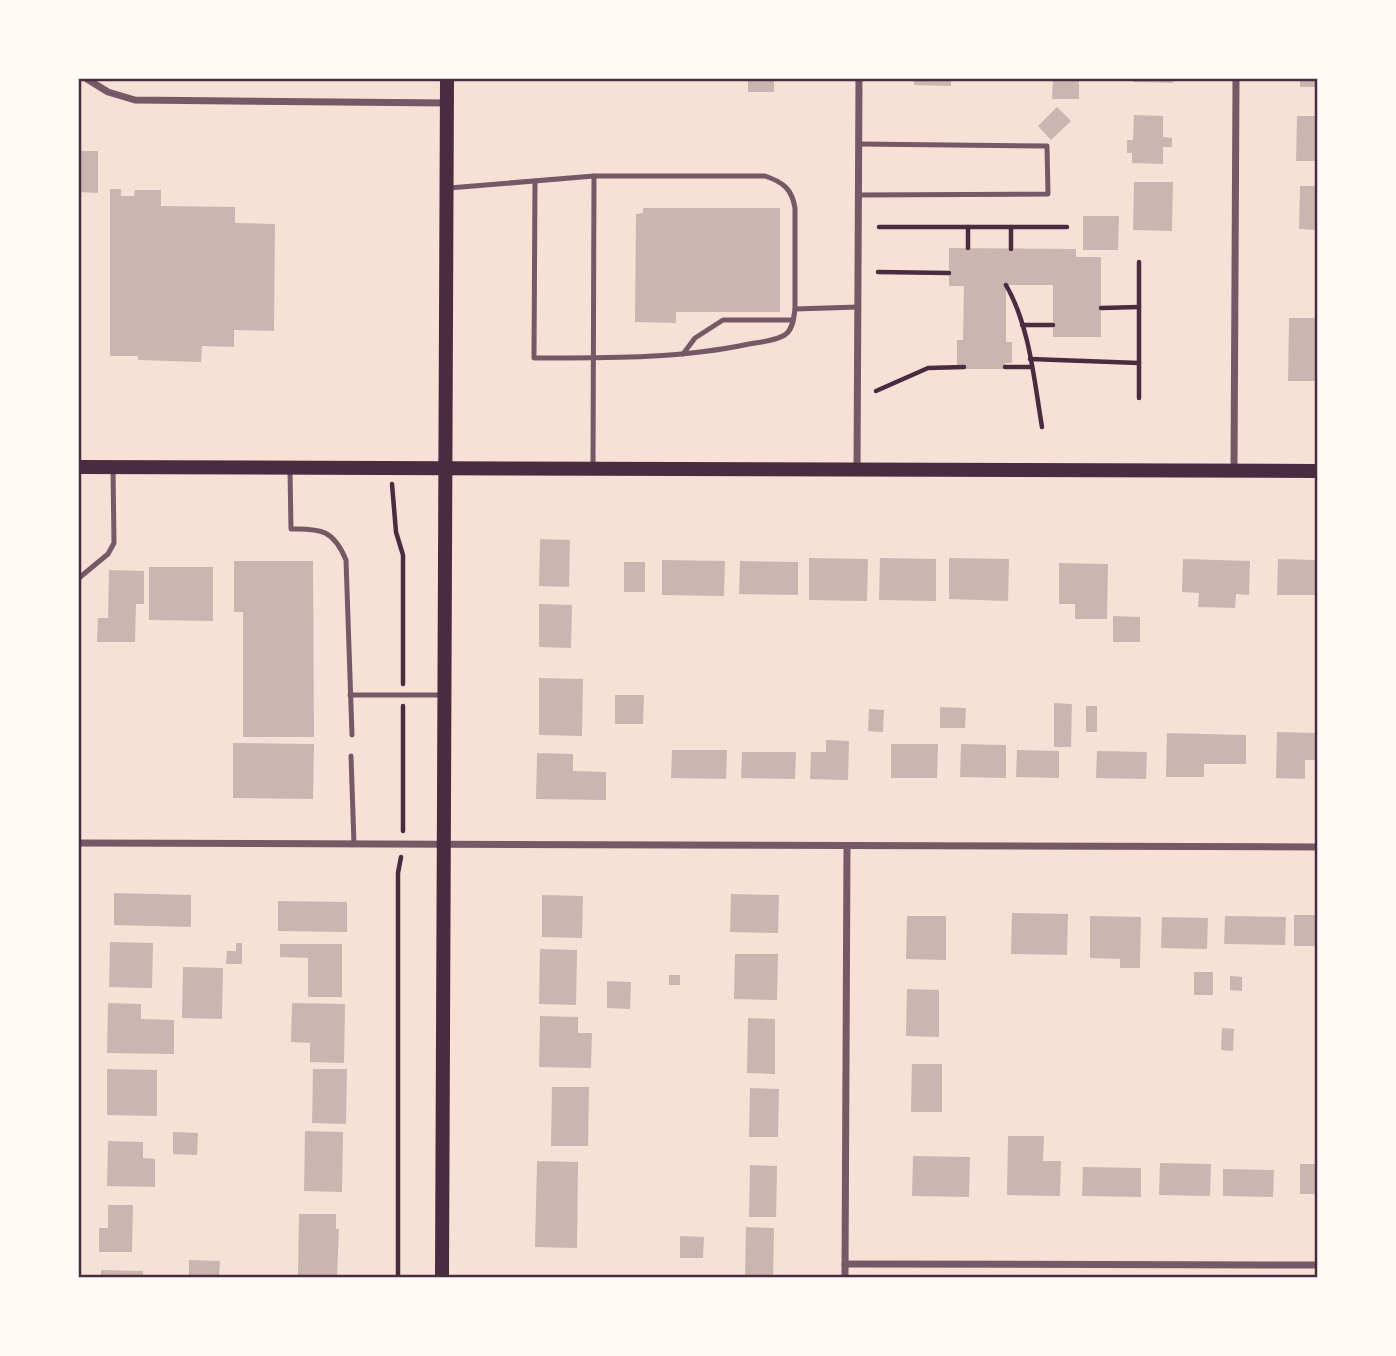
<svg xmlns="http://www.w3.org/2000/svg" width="1396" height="1356" font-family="'PT Serif',serif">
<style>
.building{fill:#ccb4b1}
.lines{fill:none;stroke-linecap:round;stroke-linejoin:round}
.path{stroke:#4a2c40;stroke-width:4.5}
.service{stroke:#755966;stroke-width:5}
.minor{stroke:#755966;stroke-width:7}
.secondary{stroke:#4a2c40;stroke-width:14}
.neatline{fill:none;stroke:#4a2c40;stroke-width:2.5}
</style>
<rect width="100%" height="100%" fill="#f7e1d7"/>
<!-- building -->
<g class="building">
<rect x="748" y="79" width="26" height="13"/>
<path d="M914 79H951V86L914 85Z"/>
<path d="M1053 79H1079V99H1052Z"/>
<path d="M1133 79H1173V83L1133 82Z"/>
<rect x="1300" y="79" width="17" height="8"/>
<path d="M1057 107 1071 121 1051 140 1038 126Z"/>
<path d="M1134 115 1163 116V137L1172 138V147H1163V164L1132 163V153H1127V140H1133Z"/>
<path d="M1297 116H1317V161H1296Z"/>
<path d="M79 151H98V193L79 192Z"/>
<path d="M1134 182H1173L1172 231 1133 230Z"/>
<path d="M1300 186H1317V230L1299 229Z"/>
<path d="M110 189H121V196H134L135 190H161V206L235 207V223L275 224 274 331 234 330V347L202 346 201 362 138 360V356H110Z"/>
<path d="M643 208H780V312H676V323L635 322 636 214 643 213Z"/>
<path d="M1083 216H1119L1118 250H1083Z"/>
<path d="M949 248 1076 249V257H1101V337H1053V285H1006V342H1012V363H1005L1006 369H964V365H957V340H963L964 286H949Z"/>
<path d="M1289 318H1317V381H1288Z"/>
<path d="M540 539 570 540 569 587 539 586Z"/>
<path d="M809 558 868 559 867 601 809 600Z"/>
<path d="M880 558 936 559V601L879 600Z"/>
<path d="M949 558 1009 559 1008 601 949 599Z"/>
<path d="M1183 559 1250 561 1249 595 1236 594 1235 608 1198 607 1199 593 1182 592Z"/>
<path d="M1278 559 1317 560V595H1277Z"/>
<path d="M662 560 725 561 724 596 662 595Z"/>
<path d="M234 561H313L314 737H243V612H234Z"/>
<path d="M740 561 798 562V595L739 594Z"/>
<rect x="624" y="562" width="21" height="30"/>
<path d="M1059 563 1108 564 1107 619H1075V604H1059Z"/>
<path d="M149 567H213V621L149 620Z"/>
<path d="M109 570 144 571V604H136L135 642H97L98 618H108Z"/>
<path d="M539 604 572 605 571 648 539 647Z"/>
<path d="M1113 616 1140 617V642H1113Z"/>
<path d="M539 678 583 679 582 736 539 735Z"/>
<path d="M615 695H644L643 724H615Z"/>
<path d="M1054 703 1072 704 1071 747H1054Z"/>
<rect x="1086" y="706" width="11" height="26"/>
<path d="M940 707 966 708 965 728H940Z"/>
<path d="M869 709 884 710 883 732 868 731Z"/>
<path d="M1277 732 1317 733V760H1305V779L1276 778Z"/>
<path d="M1167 733 1246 735V764H1204V777H1166Z"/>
<path d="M826 740 849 741 848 780 810 779 811 752H826Z"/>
<path d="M233 743 314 744 313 799 233 798Z"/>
<path d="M891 744H938L937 778H891Z"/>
<path d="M961 744 1006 745V778L960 777Z"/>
<path d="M672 750H727L726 779 671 778Z"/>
<path d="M1017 750 1059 751V778L1016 777Z"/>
<path d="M1097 751 1147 752 1146 779 1096 778Z"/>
<path d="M742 752H796L795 779 741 778Z"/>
<path d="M537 753 573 754V771L606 772V800L536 799Z"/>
<path d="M114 893 191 895V927L114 925Z"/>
<path d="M731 894 779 895 778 933 730 932Z"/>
<path d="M542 895 583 896 582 938 542 937Z"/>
<path d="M278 901 347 902V932L278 931Z"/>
<path d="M1012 913 1068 914 1067 955 1011 954Z"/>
<rect x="1294" y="915" width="23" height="31"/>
<path d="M907 916H946V960L906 959Z"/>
<path d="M1090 916 1141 917 1140 968H1120V959L1090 958Z"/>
<path d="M1225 916 1286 917 1285 945 1224 944Z"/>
<path d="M1162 917 1208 918 1207 949 1161 948Z"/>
<path d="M110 942 153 943 152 988 109 987Z"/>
<path d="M236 943H242V964H226L227 951H236Z"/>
<path d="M280 944H342V997H308V958L280 957Z"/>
<path d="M540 949 577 950 576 1005 539 1004Z"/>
<path d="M735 954H778L777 1000 734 999Z"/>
<path d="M183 967 223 968 222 1019 182 1018Z"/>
<rect x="1194" y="972" width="19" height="23"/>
<rect x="669" y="975" width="11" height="10"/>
<path d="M1230 976 1242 977V991L1230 990Z"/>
<path d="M607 981 631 982 630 1009 607 1008Z"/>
<path d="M907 989 939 990V1037L906 1036Z"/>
<path d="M108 1003 141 1004V1019L174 1020V1054L107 1053Z"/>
<path d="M292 1003 345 1004 344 1063 310 1062V1043L291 1042Z"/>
<path d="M540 1016 578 1017V1033H592L591 1068 539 1067Z"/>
<path d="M748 1018 775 1019V1074L747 1073Z"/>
<path d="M1222 1028 1234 1029 1233 1051 1221 1050Z"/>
<path d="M912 1064H942V1112H911Z"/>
<path d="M107 1069 157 1070V1116L107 1115Z"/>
<path d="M313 1069H347L346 1124 312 1123Z"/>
<path d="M552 1087H589L588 1146H551Z"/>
<path d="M750 1088 779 1089 778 1137H749Z"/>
<path d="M305 1131 343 1132 342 1192 304 1191Z"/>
<path d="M173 1132 198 1133 197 1155 173 1154Z"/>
<path d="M1008 1136H1044L1043 1161H1061L1060 1196 1007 1195Z"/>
<path d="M108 1141 143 1142V1158L155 1159V1187L107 1186Z"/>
<path d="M913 1156 970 1157 969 1197 912 1196Z"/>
<path d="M537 1161 578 1162 577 1248 535 1247Z"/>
<path d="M1160 1163 1211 1164 1210 1196 1159 1195Z"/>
<rect x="1300" y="1164" width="17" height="30"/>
<path d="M750 1165 777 1166 776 1217H749Z"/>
<path d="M1083 1167 1141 1168V1197L1082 1196Z"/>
<path d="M1223 1169 1274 1170 1273 1197 1223 1196Z"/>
<path d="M108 1205H133L132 1252H99V1228H108Z"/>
<path d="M299 1214H336V1229H339L337 1277H298Z"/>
<path d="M746 1227 774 1228 773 1277H745Z"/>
<path d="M680 1236 704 1237 703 1258H680Z"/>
<path d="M189 1260 220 1261 219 1277H189Z"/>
<path d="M101 1270 143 1271V1277H101Z"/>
</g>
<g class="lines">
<!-- path -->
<g class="path">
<path d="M879 227H1067"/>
<path d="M1011 227V249"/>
<path d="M968 248V227"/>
<path d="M878 272 949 273"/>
<path d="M1006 285C1030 327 1034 380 1042 427"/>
<path d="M1101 308 1139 307"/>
<path d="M1022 325H1053"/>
<path d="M1030 359 1139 363"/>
<path d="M1005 367H1031"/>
<path d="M876 391 928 368 964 367"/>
<path d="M1139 398V262"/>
<path d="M392 484 396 532 403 555V684"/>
<path d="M403 831V706"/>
<path d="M398 1277V873L401 857"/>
</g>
<!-- service -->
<g class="service">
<path d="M535 181 534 358C606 358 679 359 749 344 760 342 777 341 786 334 793 329 794 317 795 309L858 307"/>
<path d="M449 188 594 176H765C783 182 792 189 795 208V309"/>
<path d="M858 195 1048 194 1047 146 859 144"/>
<path d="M683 354 695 338 723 320H793"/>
<path d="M593 467 594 176"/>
<path d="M290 470 291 529C322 528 334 531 346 560L352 735"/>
<path d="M79 578 108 554 114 543 113 468"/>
<path d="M350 695H445"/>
<path d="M351 756 354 844"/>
</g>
<!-- minor -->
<g class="minor">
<path d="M87 79 108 92 135 100 447 103"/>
<path d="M857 469 859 79"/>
<path d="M1234 470 1236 79"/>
<path d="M79 843 1317 847"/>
<path d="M845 1264 1317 1265"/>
<path d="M845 1277 847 846"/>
</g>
<!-- secondary -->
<g class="secondary">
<path d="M79 467 1317 471"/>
<path d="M442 1277 447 79"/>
</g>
</g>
<!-- border -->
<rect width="1396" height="1356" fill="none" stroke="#fffaf5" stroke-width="161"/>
<rect x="80" y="80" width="1236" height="1196" class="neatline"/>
</svg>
